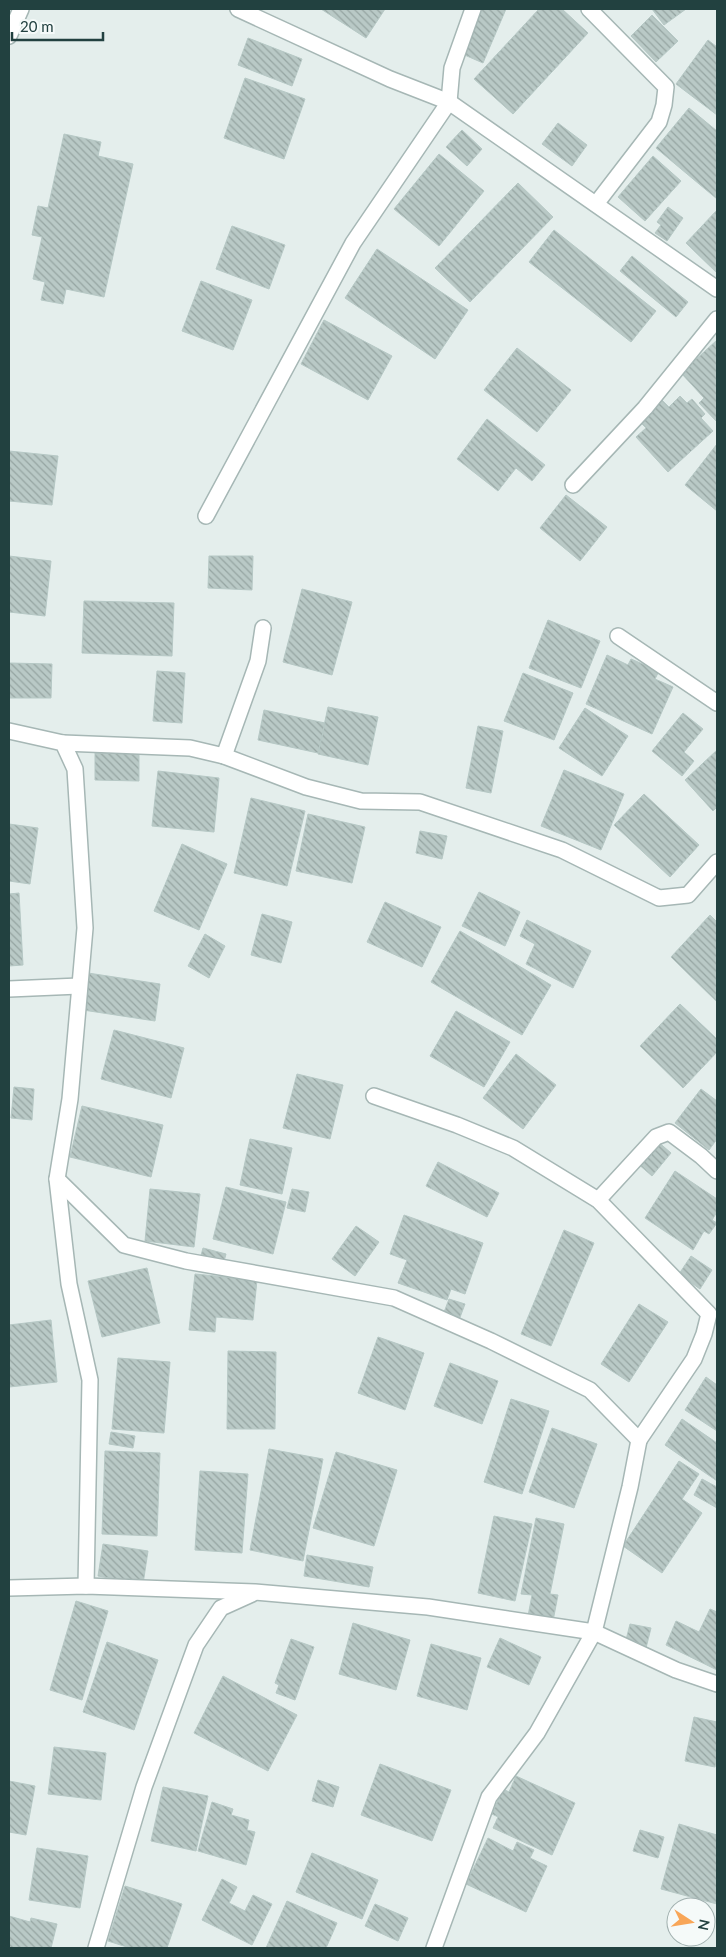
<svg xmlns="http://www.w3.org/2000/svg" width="726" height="1957" font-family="Lato,sans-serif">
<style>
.building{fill:url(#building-back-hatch);stroke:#b6c8c5}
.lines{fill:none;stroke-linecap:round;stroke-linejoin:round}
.minor-casing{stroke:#a6b7b5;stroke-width:18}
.minor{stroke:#fff;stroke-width:15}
</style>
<defs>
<pattern id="building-back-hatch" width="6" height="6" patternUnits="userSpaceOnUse" patternTransform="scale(1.25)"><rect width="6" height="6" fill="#b9c9c6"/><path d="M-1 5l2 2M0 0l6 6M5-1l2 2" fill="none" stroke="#96a5a2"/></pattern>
</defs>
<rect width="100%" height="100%" fill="#e4eeec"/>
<!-- building -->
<g class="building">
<path d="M321 9H385L366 38Z"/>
<path d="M479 9H506L483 63 460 53Z"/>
<path d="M539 9H562L588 33 513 114 474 79Z"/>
<path d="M652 9H686L664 25Z"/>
<path d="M652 15 678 41 656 62 631 36Z"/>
<path d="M248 38 302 59 292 86 238 65Z"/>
<path d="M708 40 717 47V115L676 84Z"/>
<path d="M245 78 305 99 284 159 224 138Z"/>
<path d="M689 108 717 131V199L656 148Z"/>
<path d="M558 123 587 145 572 166 542 144Z"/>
<path d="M462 130 482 149 467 166 446 147Z"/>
<path d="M64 134 101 142 98 156 133 164 104 297 66 289 63 304 41 300 45 282 33 279 42 237 32 235 38 206 48 208Z"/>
<path d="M439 154 484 191 439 246 394 209Z"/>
<path d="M653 156 681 181 645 221 618 197Z"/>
<path d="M518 183 553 217 470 302 435 268Z"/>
<path d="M668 207 683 218 667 241 655 233 661 225 657 222Z"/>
<path d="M717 210V273L686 243Z"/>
<path d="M232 226 285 245 269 289 216 269Z"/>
<path d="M554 230 656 311 631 342 529 262Z"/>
<path d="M377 249 468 310 435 359 345 298Z"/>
<path d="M632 256 688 302 676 317 620 271Z"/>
<path d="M201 281 252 300 233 350 182 331Z"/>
<path d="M324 320 392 356 368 400 301 364Z"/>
<path d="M717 340V422L699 403 704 398 681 373Z"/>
<path d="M517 348 571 390 537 432 484 390Z"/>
<path d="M680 396 687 403 692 399 705 414 701 418 713 431 668 472 636 437 646 428 639 421 662 400 669 407Z"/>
<path d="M487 419 545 465 532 481 516 468 498 491 457 459Z"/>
<path d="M717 444V511L685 485Z"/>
<path d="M9 451 58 456 52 505 9 501Z"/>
<path d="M566 495 607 527 580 561 540 528Z"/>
<path d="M9 556 51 561 45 616 9 612Z"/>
<path d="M209 556H253L252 590 208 588Z"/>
<path d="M302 589 352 602 332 675 283 662Z"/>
<path d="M84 601 174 603 172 656 82 653Z"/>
<path d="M548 620 600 641 581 688 529 668Z"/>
<path d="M607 655 628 665 631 659 659 671 655 679 673 687 652 734 586 704Z"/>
<path d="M9 663 52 664 51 698H9Z"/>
<path d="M157 671 185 673 182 723 153 721Z"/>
<path d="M523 673 573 693 554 740 504 721Z"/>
<path d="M328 707 378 717 368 765 318 754Z"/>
<path d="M585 708 628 736 602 776 559 748Z"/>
<path d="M264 710 325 723 318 753 258 740Z"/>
<path d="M683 713 703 729 684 752 694 761 682 776 652 751Z"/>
<path d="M478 726 503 731 491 793 466 788Z"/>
<path d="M717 750V807L713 811 685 780Z"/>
<path d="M95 753 139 754V781L95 780Z"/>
<path d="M564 770 624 794 601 850 541 826Z"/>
<path d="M158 771 219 778 214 832 152 826Z"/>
<path d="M644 794 699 845 670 877 614 825Z"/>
<path d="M251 798 305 811 287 886 234 873Z"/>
<path d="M308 814 365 827 352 883 296 871Z"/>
<path d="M9 824 38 828 30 884 9 881Z"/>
<path d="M420 831 447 836 442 859 416 853Z"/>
<path d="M182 844 227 864 199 930 154 911Z"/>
<path d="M479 892 520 912 505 946 462 926Z"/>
<path d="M19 893 23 965 9 966V894Z"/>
<path d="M385 902 441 927 422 967 367 942Z"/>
<path d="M262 914 292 922 281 963 251 955Z"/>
<path d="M710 915 717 922V1002L671 957Z"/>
<path d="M527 920 591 951 573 988 526 964 535 944 520 936Z"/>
<path d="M460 931 551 985 522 1035 431 982Z"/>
<path d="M205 934 225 946 209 978 188 966Z"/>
<path d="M88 973 160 984 155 1021 83 1010Z"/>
<path d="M680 1004 717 1039V1052L683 1088 640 1046Z"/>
<path d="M456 1011 510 1042 484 1087 430 1056Z"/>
<path d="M114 1030 184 1048 171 1098 101 1079Z"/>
<path d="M516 1054 556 1085 523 1129 483 1098Z"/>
<path d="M297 1074 343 1085 330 1139 283 1128Z"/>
<path d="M14 1087 34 1089 32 1120 11 1118Z"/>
<path d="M701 1089 717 1101V1139L709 1150 675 1123Z"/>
<path d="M82 1106 163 1125 151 1177 70 1157Z"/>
<path d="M250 1139 292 1148 282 1194 240 1185Z"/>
<path d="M656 1140 671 1153 652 1176 637 1163Z"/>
<path d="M438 1162 499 1193 487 1217 426 1186Z"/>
<path d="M675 1171 717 1199V1212L712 1220 717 1223 709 1234 704 1231 693 1250 645 1218Z"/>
<path d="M226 1187 286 1202 273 1254 213 1239Z"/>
<path d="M150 1189 200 1194 194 1247 145 1241Z"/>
<path d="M292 1189 309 1192 305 1212 287 1208Z"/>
<path d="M404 1215 483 1243 465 1294 451 1289 447 1300 398 1283 407 1260 390 1254Z"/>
<path d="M356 1226 379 1242 355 1276 332 1259Z"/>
<path d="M564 1230 594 1243 551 1346 521 1334Z"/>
<path d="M203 1248 226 1254 223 1265 200 1259Z"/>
<path d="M691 1256 712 1270 700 1289 679 1274Z"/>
<path d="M147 1268 160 1323 102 1337 88 1281Z"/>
<path d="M195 1274 257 1280 253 1320 216 1317 215 1332 189 1330Z"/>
<path d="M449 1299 465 1304 459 1320 443 1315Z"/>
<path d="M639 1304 668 1322 629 1382 601 1364Z"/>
<path d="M51 1320 57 1382 9 1387V1325Z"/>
<path d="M378 1337 424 1353 405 1410 358 1393Z"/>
<path d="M228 1351 276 1352 275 1429H227Z"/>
<path d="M118 1358 170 1362 164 1433 112 1429Z"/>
<path d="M450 1363 498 1381 482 1424 434 1406Z"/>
<path d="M706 1377 717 1385V1431L685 1410Z"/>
<path d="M511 1399 549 1411 522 1494 484 1482Z"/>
<path d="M682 1419 717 1443V1481L665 1445Z"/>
<path d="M552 1428 597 1444 574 1508 529 1492Z"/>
<path d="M111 1432 135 1436 133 1448 109 1444Z"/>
<path d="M269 1449 323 1459 303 1561 250 1550Z"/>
<path d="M105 1451 160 1453 157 1536 102 1534Z"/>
<path d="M336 1452 397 1470 374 1546 313 1528Z"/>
<path d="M679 1461 699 1474 682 1499 702 1513 662 1573 623 1546Z"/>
<path d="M200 1471 248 1474 242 1553 195 1550Z"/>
<path d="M702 1479 717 1487V1508L694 1495Z"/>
<path d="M494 1516 532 1524 515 1601 478 1593Z"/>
<path d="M536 1518 564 1524 550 1594 558 1595 553 1621 528 1616 532 1595 521 1594Z"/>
<path d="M103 1544 148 1551 143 1584 98 1576Z"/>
<path d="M307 1555 373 1567 369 1587 304 1576Z"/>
<path d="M76 1601 108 1611 82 1700 50 1690Z"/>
<path d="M710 1609 717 1612V1670L666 1645 676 1621 699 1632Z"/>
<path d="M353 1623 410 1640 396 1690 339 1674Z"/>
<path d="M630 1624 651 1628 646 1648 625 1644Z"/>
<path d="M500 1638 541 1657 529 1685 487 1667Z"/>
<path d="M291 1639 314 1647 295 1700 276 1693 279 1685 275 1683Z"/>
<path d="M107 1642 158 1660 134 1730 83 1712Z"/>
<path d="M431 1644 481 1658 467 1710 417 1696Z"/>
<path d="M223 1676 297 1715 268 1771 194 1733Z"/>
<path d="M694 1717 717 1722V1754L715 1767 685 1761Z"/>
<path d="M54 1747 106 1753 101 1800 48 1794Z"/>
<path d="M380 1764 451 1790 432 1841 361 1815Z"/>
<path d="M516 1776 575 1803 552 1855 493 1828 498 1817 492 1814 503 1789 509 1792Z"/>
<path d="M318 1780 339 1787 333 1807 312 1801Z"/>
<path d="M9 1781 35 1786 26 1835 9 1832Z"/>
<path d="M163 1787 208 1796 196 1851 151 1841Z"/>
<path d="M212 1802 233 1809 231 1815 249 1820 247 1830 255 1832 246 1865 198 1851Z"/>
<path d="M679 1824 717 1835V1904L661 1889Z"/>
<path d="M640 1830 664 1837 658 1858 633 1851Z"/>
<path d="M488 1838 513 1851 517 1842 534 1850 530 1858 547 1866 526 1912 466 1884Z"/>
<path d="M37 1848 88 1856 80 1908 29 1900Z"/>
<path d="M312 1853 378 1880 362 1919 296 1892Z"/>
<path d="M222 1879 237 1887 229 1903 245 1911 253 1895 272 1904 252 1945 202 1920Z"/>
<path d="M125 1886 182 1904 167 1948H130L108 1941Z"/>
<path d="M287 1901 337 1923 326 1948H266Z"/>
<path d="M375 1904 408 1918 398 1941 365 1926Z"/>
<path d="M9 1916 30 1922 31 1918 57 1924 51 1948H9Z"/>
</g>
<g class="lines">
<!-- minor casing -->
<g class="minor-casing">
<g id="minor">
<path d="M238 9 390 79 449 102 717 289"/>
<path d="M589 9 666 87 664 105 659 122 596 204"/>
<path d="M9 36 21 9"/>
<path d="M573 485 645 408 717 319"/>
<path d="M206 516 353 243 449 102 452 68 473 9"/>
<path d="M618 636 717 703"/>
<path d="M9 731 63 743 75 769 85 928 70 1099 57 1179 69 1284 90 1380 86 1586"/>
<path d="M63 743 190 748 224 756 306 787 361 801 420 802 562 850 659 898 688 895 717 862"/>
<path d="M224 756 258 661 263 628"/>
<path d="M9 989 79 986"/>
<path d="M374 1096 457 1125 513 1148 598 1200 709 1314 704 1334 694 1359 639 1440"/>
<path d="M57 1179 124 1245 186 1261 394 1298 491 1341 590 1390 639 1440 630 1487 594 1632 537 1733 489 1797 434 1948"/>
<path d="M598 1200 656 1137 669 1132 701 1156 717 1171"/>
<path d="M9 1588 86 1586 255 1592 428 1607 594 1632 676 1670 717 1684"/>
<path d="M96 1948 144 1787 196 1645 221 1608 252 1594"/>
</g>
</g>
<!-- minor -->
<use href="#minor" class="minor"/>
</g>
<!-- border -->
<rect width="726" height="1957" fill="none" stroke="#224140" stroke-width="20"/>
<!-- north arrow -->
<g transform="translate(691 1922) rotate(102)"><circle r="24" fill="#f5faf9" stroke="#a1b0af"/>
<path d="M0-4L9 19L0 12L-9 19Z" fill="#f8a658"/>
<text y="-8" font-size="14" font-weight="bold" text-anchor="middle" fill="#224140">N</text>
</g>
<!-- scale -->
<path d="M12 32v8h91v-8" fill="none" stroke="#224140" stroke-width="2.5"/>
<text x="20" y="32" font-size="15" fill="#224140" stroke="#f5faf9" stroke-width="4" paint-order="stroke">20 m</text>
</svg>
